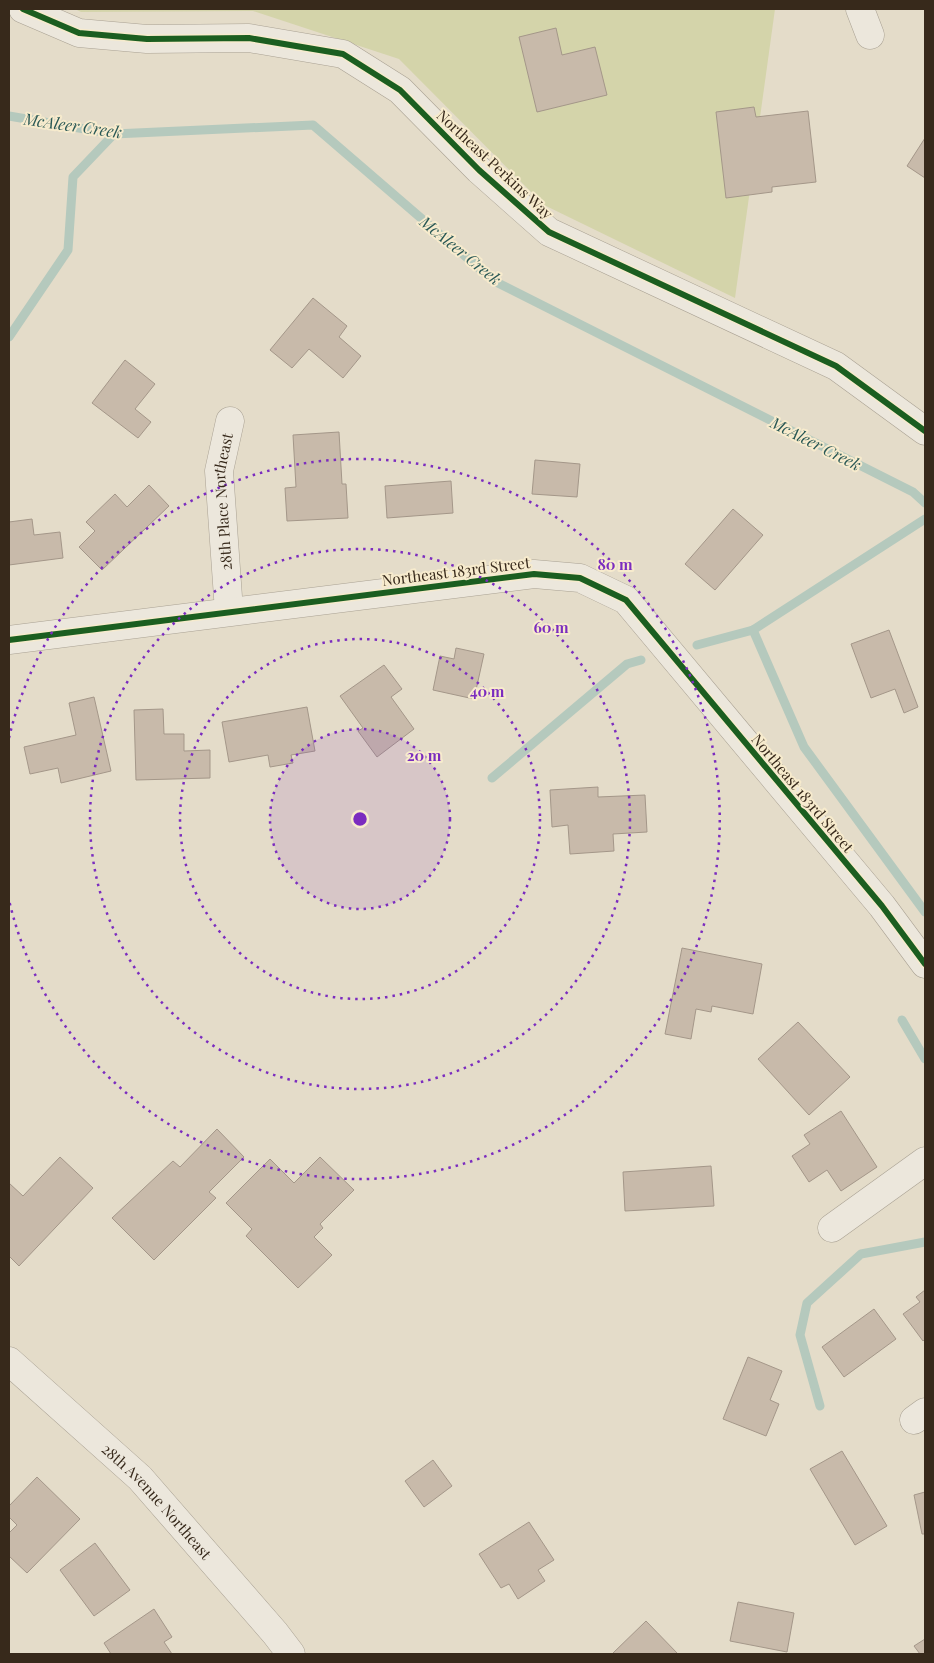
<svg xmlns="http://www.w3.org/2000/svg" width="934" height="1663" font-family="'Playfair Display',serif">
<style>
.green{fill:#d4d4aa}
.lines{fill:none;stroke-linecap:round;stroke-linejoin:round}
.stream{stroke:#b5c9bd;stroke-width:9}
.building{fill:#c8baaa;stroke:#a49789}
.minor-casing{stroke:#a9a193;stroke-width:29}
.minor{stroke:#ece7dc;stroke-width:28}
.cycleway-casing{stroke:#f7ebcd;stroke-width:9}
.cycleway{stroke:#1b5e20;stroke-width:6}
.ring{fill:none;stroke:#7b2cbf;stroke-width:2.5;stroke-dasharray:2.5 5}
.labels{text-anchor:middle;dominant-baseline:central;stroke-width:4;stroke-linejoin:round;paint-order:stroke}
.street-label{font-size:15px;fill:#37291b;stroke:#f7ebcd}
.water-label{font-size:16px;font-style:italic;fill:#295855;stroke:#f7ebcd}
.centre{fill:#7b2cbf;stroke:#f7ebcd;stroke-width:2.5}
.ring-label{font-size:15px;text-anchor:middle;font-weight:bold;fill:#7b2cbf;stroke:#f7ebcd;stroke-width:4;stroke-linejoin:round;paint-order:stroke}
</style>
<rect width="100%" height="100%" fill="#e4dcc9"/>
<!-- green -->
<path class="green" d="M75 9H775L735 298 544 205 399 59 253 11 81 12Z"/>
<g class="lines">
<!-- stream -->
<g class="stream">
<path d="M9 116 114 134 313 125 494 281 913 492 925 503"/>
<path d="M9 337 68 250 73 177 114 134"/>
<path d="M753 630 804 747 925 912"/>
<path d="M697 645 753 630 925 519"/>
<path d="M492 778 627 664 641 660"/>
<path d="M902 1020 925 1059"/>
<path d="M820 1406 800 1335 807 1303 861 1254 925 1242"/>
</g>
</g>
<!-- building -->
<g class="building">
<path d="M556 28 562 55 595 47 607 95 537 112 519 37Z"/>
<path d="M754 107 756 117 808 111 816 182 772 187V192L726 198 716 112Z"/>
<path d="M925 138V178L907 166Z"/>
<path d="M313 298 347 326 339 337 361 356 343 378 309 349 292 368 270 350Z"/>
<path d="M125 360 155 384 135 409 151 422 138 438 92 403Z"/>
<path d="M339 432 342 484H346L348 518 287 521 285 488 296 487 293 435Z"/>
<path d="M535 460 580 464 577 497 532 494Z"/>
<path d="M451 481 453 513 387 518 385 486Z"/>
<path d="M149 485 169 506 102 570 79 547 95 531 86 522 115 494 127 507Z"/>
<path d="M733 509 763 535 715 590 685 564Z"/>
<path d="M32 519 34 535 60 532 63 558 9 565V522Z"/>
<path d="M889 630 918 707 904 713 895 689 871 698 851 644Z"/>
<path d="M456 648 484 654 474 699 433 690 440 656 454 659Z"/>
<path d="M384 665 402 689 391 697 414 729 377 757 358 731 363 728 340 696Z"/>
<path d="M94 697 111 771 61 783 58 768 30 774 24 747 76 735 69 703Z"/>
<path d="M307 707 315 751 291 755 293 763 270 767 268 755 229 762 222 722Z"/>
<path d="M163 709 164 734H184V751L210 750V778L136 780 134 710Z"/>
<path d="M598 787V797L645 795 647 832 613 834 614 851 570 854 568 825 552 827 550 790Z"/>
<path d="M682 948 762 964 753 1014 712 1006 711 1012 696 1009 691 1039 665 1034Z"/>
<path d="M798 1022 850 1077 809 1115 758 1059Z"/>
<path d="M841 1111 877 1167 841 1191 827 1170 809 1182 792 1156 810 1144 804 1135Z"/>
<path d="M217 1129 244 1157 209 1192 216 1198 154 1260 112 1218 173 1161 180 1167Z"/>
<path d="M60 1157 93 1188 19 1266 9 1256V1183L23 1196Z"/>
<path d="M320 1157 354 1190 320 1224 323 1228 314 1237 332 1255 298 1288 246 1236 252 1229 226 1203 270 1159 294 1183Z"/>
<path d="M711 1166 714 1206 625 1211 623 1172Z"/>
<path d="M925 1290V1339L923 1341 903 1314 920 1302 916 1297Z"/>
<path d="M874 1309 896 1339 844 1377 822 1347Z"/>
<path d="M748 1357 782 1371 770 1400 779 1404 766 1436 723 1419Z"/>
<path d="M842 1451 887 1526 855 1545 810 1469Z"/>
<path d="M433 1460 452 1486 424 1507 405 1481Z"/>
<path d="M37 1477 80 1519 27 1573 9 1556V1533L17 1525 9 1517V1506Z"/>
<path d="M925 1492V1534H922L914 1495Z"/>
<path d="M529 1522 554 1560 538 1570 545 1581 518 1599 509 1584 501 1588 479 1554Z"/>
<path d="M95 1543 130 1590 94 1616 60 1570Z"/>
<path d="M738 1602 794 1613 787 1652 730 1641Z"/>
<path d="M154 1609 172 1637 164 1642 172 1654H111L104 1643Z"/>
<path d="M646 1621 678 1654H612Z"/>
<path d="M925 1639V1654H920L914 1646Z"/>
</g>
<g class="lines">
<!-- minor casing -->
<g class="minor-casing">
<g id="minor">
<path d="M23 9 79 33 147 39 249 38 343 54 400 90 479 170 549 232 836 366 925 431"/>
<path d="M860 9 870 35"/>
<path id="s1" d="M229 611 219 471 230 421"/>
<path d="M9 640 534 574 580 578 626 600 882 906 925 964"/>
<path d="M832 1228 925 1161"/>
<path id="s2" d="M9 1361 140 1478 275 1633 291 1654"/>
<path d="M914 1420 925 1412"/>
</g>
</g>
<!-- minor -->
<use href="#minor" class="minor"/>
<!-- cycleway casing -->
<g class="cycleway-casing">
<g id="cycleway">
<path d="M23 9 79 33 147 39 249 38 343 54 400 90 479 170 549 232 836 366 925 431"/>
<path d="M9 640 534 574 580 578 626 600 882 906 925 964"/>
</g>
</g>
<!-- cycleway -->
<use href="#cycleway" class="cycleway"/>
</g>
<!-- distance rings -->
<circle cx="360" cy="819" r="90" fill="#7b2cbf" fill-opacity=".12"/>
<g class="ring">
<circle cx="360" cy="819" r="90"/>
<circle cx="360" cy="819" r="180"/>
<circle cx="360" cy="819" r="270"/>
<path d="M9 738A360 360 0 1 1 9 900"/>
</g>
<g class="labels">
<!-- street labels -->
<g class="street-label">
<text transform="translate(495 164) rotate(43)">Northeast Perkins Way</text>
<text stroke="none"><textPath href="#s1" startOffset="110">28th Place Northeast</textPath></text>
<text transform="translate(456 571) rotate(-7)">Northeast 183rd Street</text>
<text transform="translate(803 793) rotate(50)">Northeast 183rd Street</text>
<text stroke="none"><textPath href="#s2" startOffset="204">28th Avenue Northeast</textPath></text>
</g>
<!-- water labels -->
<g class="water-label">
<text transform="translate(73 125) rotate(8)">McAleer Creek</text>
<text transform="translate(461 250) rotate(39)">McAleer Creek</text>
<text transform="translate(816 443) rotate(27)">McAleer Creek</text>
</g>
</g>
<circle cx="360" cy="819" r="8" class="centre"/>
<g class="ring-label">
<text x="615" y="570">80 m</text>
<text x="551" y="633">60 m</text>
<text x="487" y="697">40 m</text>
<text x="424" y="761">20 m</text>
</g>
<!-- border -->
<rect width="934" height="1663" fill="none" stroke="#37291b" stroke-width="20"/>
</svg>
